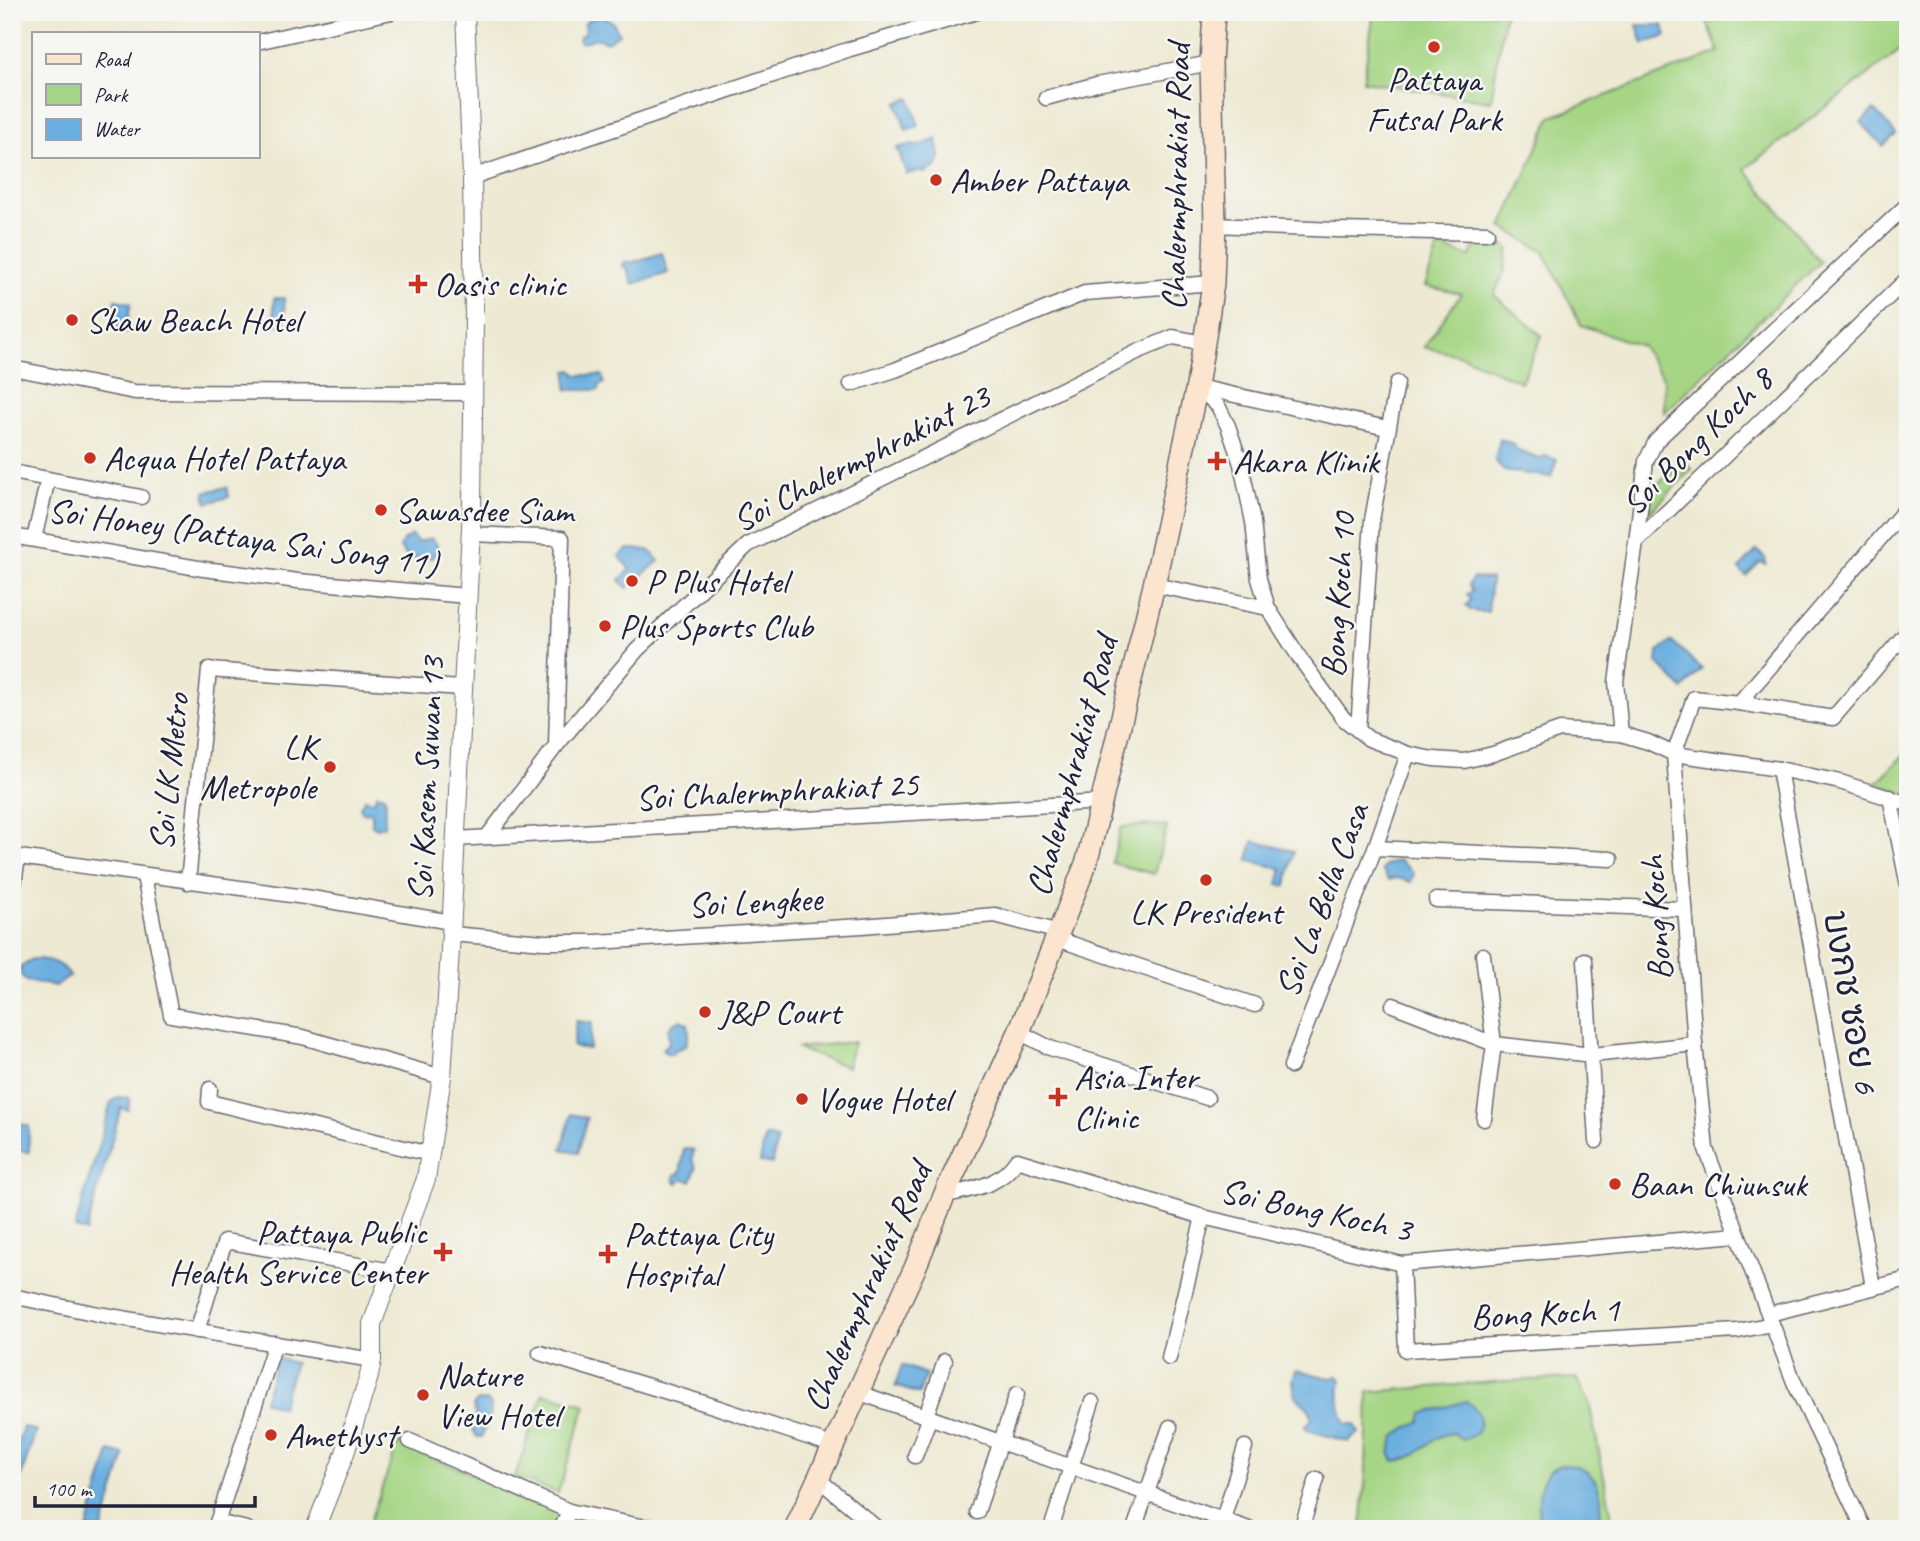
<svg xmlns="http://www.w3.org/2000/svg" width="1920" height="1541" font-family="Caveat,'Playpen Sans Thai',sans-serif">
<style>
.green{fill:#a6d685;stroke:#647c60;stroke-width:2}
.water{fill:#6aafe0;stroke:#46688e;stroke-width:2}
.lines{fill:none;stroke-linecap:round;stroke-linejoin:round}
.minor-casing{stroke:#696870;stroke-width:17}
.tertiary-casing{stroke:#696870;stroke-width:20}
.secondary-casing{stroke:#696870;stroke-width:24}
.minor{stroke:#fff;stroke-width:14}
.tertiary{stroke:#fff;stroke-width:18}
.secondary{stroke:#fbe5cf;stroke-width:21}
.poi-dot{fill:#c8321e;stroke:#f6f6f2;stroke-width:2.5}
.labels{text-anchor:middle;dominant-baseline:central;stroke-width:5;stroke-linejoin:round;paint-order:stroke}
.poi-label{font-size:35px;fill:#22223b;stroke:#f6f6f2;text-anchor:start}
.street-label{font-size:35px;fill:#22223b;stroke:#f6f6f2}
</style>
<rect width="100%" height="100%" fill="#f6f6f2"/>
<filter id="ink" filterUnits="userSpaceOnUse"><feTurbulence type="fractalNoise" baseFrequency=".0143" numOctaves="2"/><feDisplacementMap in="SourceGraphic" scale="14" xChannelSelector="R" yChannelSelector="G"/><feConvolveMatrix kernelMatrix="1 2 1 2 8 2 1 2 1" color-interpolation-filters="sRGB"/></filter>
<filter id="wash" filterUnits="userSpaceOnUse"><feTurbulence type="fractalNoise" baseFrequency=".00686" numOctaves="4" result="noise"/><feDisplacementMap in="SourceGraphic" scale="28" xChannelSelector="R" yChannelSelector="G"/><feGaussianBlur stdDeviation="1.57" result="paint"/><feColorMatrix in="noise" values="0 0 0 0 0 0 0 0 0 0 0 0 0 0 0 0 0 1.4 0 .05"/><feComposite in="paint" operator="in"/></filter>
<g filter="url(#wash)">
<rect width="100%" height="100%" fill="#ede9d2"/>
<!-- green -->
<g class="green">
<path d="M1374 12H1505L1491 101 1363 81Z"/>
<path d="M1703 12H1906L1908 44 1745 169 1820 262 1664 413V380L1642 346 1581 325 1544 252 1502 227 1551 117 1719 52Z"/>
<path d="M1495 238 1509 249 1504 273 1494 295 1542 336 1521 382 1462 356 1424 347 1461 294 1425 286 1439 246 1470 257 1479 239Z"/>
<path d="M1683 460 1692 469 1650 513V492Z"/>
<path d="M1908 751V795L1876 783Z"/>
<path d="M1157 825 1167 827 1154 874 1112 863 1121 827Z"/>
<path d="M854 1042 847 1067 796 1048Z"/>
<path d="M1576 1378 1589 1402 1612 1517 1606 1529H1361L1366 1473 1368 1392 1504 1381Z"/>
<path d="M543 1393 586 1405 558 1493 515 1477Z"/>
<path d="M398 1443 558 1510 561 1517 556 1529H367Z"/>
</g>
<!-- water -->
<g class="water">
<path d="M603 16 613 22 619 34 607 42 596 38 581 43 579 40 580 36 585 34 584 25 588 20Z"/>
<path d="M1637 25H1663L1666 36 1643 44Z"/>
<path d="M910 98 919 126 906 130 897 103Z"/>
<path d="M1874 110 1896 134 1883 146 1861 122Z"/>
<path d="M937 139 940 157 937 166 924 173 919 171 907 174 897 148 913 144 914 147Z"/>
<path d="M662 253 668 273 633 284 627 268 622 266 623 262 628 261 630 263Z"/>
<path d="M274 298H284L285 325H274Z"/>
<path d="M116 300 131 303 127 324 130 330 126 333 111 327Z"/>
<path d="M572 370 577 375H602L604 383 599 386V390H567V371Z"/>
<path d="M1500 439 1514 444 1516 450 1539 459 1545 456 1557 460 1551 477 1504 471 1495 460Z"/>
<path d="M227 487 229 497 207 503 205 492Z"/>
<path d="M411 535 418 542 431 538 437 545V554L431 558 418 557 410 560 400 548 403 541Z"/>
<path d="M628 549 649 550 659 561 627 588 620 580 630 570 619 556Z"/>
<path d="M1757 550 1765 558 1766 564 1760 562 1746 576 1739 569Z"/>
<path d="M1473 578 1491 579 1488 612C1480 611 1470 614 1466 605L1471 600 1467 594 1472 591 1468 585Z"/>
<path d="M1672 641 1702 669 1683 689 1657 663 1658 652Z"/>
<path d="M377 794 384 796 386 801 384 826 377 828 372 825V812L363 813 360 807 365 799 374 801Z"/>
<path d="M1253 841 1294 851 1286 886 1278 884 1282 869 1248 860Z"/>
<path d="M1399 860 1414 873 1411 882 1397 878 1388 880 1382 870 1385 865Z"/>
<path d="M32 959C48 959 60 961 70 976L56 986 26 981 21 975 20 968Z"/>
<path d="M680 1020 688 1024 689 1033 686 1046 675 1050 672 1054 666 1053 663 1049 669 1043 668 1029 674 1022Z"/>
<path d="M576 1021 592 1023 589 1049 573 1047Z"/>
<path d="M118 1097 130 1098 128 1110 121 1108 86 1232 75 1228 111 1102Z"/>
<path d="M571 1114 587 1118 578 1153 562 1149Z"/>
<path d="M12 1123 15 1127 17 1123 29 1126V1152L12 1149Z"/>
<path d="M765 1136 777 1139 772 1164 760 1162Z"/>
<path d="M684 1148 694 1150 692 1159 696 1168 691 1181 683 1179 680 1182 676 1183 674 1179 675 1175 680 1173Z"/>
<path d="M277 1358 295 1363 281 1407 264 1401Z"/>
<path d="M902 1365 926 1374 919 1394 895 1386Z"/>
<path d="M1296 1370 1330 1378 1338 1376 1341 1380C1338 1394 1339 1411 1346 1424H1355L1359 1433 1348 1442 1308 1430 1305 1427 1312 1419C1310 1403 1303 1407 1295 1396L1293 1379Z"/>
<path d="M478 1401H488C496 1410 486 1423 483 1434L482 1437H477L473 1430 476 1414 473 1406Z"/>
<path d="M1466 1401C1485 1413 1485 1434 1462 1440L1454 1433C1428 1434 1419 1461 1394 1461L1390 1452 1395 1436 1420 1421 1422 1414Z"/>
<path d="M23 1427 36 1431 12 1504V1461Z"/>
<path d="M110 1451 125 1455 102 1529H87Z"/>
<path d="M1560 1465C1598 1463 1609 1498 1596 1529H1538C1540 1506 1533 1475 1560 1465Z"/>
</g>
</g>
<g filter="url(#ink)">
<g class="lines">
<!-- minor casing -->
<g class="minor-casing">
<g id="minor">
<path d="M257 42 391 12"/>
<path d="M1046 98 1097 84 1211 63"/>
<path d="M472 177 850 49 976 12"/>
<path d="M1215 225 1337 230 1487 233"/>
<path d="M12 368 135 392 472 393"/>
<path d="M851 384 895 370 1085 293 1213 283"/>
<path d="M1197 386 1218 406 1228 426 1241 464 1253 522 1259 579 1268 608 1301 660 1344 719 1369 739 1408 754 1433 759 1464 761 1493 754 1560 730 1621 734 1648 742 1674 754 1779 769 1840 782 1908 804"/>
<path d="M1198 387 1387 428"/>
<path d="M12 472 141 497"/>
<path d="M471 534 562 538 556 746"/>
<path d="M12 536 204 569 298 581 467 596"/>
<path d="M34 539 48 479"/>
<path d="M1636 542 1646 461 1656 441 1908 204"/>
<path d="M1154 585 1268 608"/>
<path d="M1739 703 1908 506"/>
<path d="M1358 730 1372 520 1397 383"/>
<path d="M1621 734 1616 682 1636 542 1908 278"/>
<path d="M1779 769 1873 1287"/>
<path d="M1890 797 1908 886"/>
<path d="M487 837 556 746 637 650 748 545 1137 352 1173 337 1204 343"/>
<path d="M455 839 1103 802"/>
<path d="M1375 848 1611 859"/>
<path d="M12 856 312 898 451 922"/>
<path d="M144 876 171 1015 303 1037 442 1077"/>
<path d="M188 882 209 670 461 688"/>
<path d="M12 898 18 857"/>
<path d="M1436 900 1685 909"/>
<path d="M451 934 544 942H596L862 926 995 915 1059 932"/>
<path d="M1057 939 1255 1005"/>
<path d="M1483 955 1494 1044 1484 1119"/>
<path d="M1585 960 1596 1141"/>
<path d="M1393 1005 1494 1044 1592 1055 1695 1044"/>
<path d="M1019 1032 1050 1048 1207 1098"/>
<path d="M1291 1066 1375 848 1408 754"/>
<path d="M210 1089 209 1102 430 1154"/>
<path d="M944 1196C974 1188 999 1187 1017 1160L1203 1217 1402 1264 1738 1235"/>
<path d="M1402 1264 1406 1350 1738 1331 1772 1324"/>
<path d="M12 1296 98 1314 372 1360"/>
<path d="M1769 1314 1908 1279"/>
<path d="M197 1331 225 1241 392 1271"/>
<path d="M540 1353 707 1404 832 1445"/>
<path d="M1169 1358 1203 1217"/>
<path d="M857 1392 1249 1529"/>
<path d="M926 1416 945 1361"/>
<path d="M410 1441 569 1511 640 1526 674 1529"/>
<path d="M915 1456 930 1417"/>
<path d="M817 1478 878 1529"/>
<path d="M977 1512 1017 1394"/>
<path d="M217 1522 247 1529"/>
<path d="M1221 1526 1245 1447"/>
<path d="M215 1529 275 1343"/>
<path d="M561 1529 569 1511"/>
<path d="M1051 1529 1092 1402"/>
<path d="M1134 1529 1170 1427"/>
<path d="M1301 1529 1317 1479"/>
<path d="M1864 1529 1794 1382 1706 1149 1695 1044 1674 754 1694 698 1739 703 1833 718 1908 631"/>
</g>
</g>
<!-- tertiary casing -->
<g class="tertiary-casing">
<path id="tertiary" d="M315 1529 345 1453 369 1376 372 1360V1324L426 1179 442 1077 451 934 472 508 474 319 472 177 465 12"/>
</g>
<!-- secondary casing -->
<g class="secondary-casing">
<path id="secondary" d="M795 1529 915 1268 944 1196 1019 1032 1087 861 1154 585 1197 386 1207 324 1213 283 1215 225 1211 63 1214 12"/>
</g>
<!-- minor -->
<use href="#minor" class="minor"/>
<!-- tertiary -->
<use href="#tertiary" class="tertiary"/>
<!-- secondary -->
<use href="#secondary" class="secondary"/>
</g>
</g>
<!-- markers -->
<g class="poi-dot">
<circle cx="1434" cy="47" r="7"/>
<circle cx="936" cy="180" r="7"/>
<path d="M414.5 273.5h7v7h7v7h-7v7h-7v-7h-7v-7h7z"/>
<circle cx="72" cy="320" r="7"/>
<circle cx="90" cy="458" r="7"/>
<path d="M1213.5 450.5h7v7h7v7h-7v7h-7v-7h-7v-7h7z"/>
<circle cx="381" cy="510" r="7"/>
<circle cx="632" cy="581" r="7"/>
<circle cx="605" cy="626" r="7"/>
<circle cx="330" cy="767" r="7"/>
<circle cx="1206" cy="880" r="7"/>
<circle cx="705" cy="1012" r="7"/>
<path d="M1054.5 1086.5h7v7h7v7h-7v7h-7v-7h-7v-7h7z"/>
<circle cx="802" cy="1099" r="7"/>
<circle cx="1615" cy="1184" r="7"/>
<path d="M439.5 1241.5h7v7h7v7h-7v7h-7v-7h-7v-7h7z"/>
<path d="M604.5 1243.5h7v7h7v7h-7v7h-7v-7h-7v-7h7z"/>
<circle cx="423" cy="1395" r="7"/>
<circle cx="271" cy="1435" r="7"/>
</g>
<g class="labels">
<!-- poi labels -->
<g class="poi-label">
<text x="1434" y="79" text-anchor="middle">Pattaya<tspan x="1434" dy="40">Futsal Park</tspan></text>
<text x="950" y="180">Amber Pattaya</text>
<text x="434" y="284">Oasis clinic</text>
<text x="86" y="320">Skaw Beach Hotel</text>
<text x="104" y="458">Acqua Hotel Pattaya</text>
<text x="1233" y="461">Akara Klinik</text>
<text x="395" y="510">Sawasdee Siam</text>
<text x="646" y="581">P Plus Hotel</text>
<text x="619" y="626">Plus Sports Club</text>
<text x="316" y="747" text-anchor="end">LK<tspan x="316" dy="40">Metropole</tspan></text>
<text x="1206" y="912" text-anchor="middle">LK President</text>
<text x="719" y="1012">J&amp;P Court</text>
<text x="1074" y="1077">Asia Inter<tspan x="1074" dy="40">Clinic</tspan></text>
<text x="816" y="1099">Vogue Hotel</text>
<text x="1629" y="1184">Baan Chiunsuk</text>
<text x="427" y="1232" text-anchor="end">Pattaya Public<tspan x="427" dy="40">Health Service Center</tspan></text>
<text x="624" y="1234">Pattaya City<tspan x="624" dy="40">Hospital</tspan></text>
<text x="437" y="1375">Nature<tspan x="437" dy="40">View Hotel</tspan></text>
<text x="285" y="1435">Amethyst</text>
</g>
<!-- street labels -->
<g class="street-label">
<text transform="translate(1176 177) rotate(-89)">Chalermphrakiat Road</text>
<text transform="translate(1697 441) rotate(-44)">Soi Bong Koch 8</text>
<text transform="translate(861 458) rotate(-27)">Soi Chalermphrakiat 23</text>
<text transform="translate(243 537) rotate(8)">Soi Honey (Pattaya Sai Song 11)</text>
<text transform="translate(1338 595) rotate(-86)">Bong Koch 10</text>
<text transform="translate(1072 766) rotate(-75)">Chalermphrakiat Road</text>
<text transform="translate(169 772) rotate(-84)">Soi LK Metro</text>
<text transform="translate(426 779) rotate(-87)">Soi Kasem Suwan 13</text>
<text transform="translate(777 791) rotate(-3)">Soi Chalermphrakiat 25</text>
<text transform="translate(1322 900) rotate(-69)">Soi La Bella Casa</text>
<text transform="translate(755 902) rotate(-3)">Soi Lengkee</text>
<text transform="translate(1656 918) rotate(-94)">Bong Koch</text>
<text transform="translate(1851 1002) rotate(80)">บงกช ซอย 6</text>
<text transform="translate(1316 1210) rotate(12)">Soi Bong Koch 3</text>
<text transform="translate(867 1287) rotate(-66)">Chalermphrakiat Road</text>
<text transform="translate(1545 1313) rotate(-3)">Bong Koch 1</text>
</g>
</g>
<!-- margin -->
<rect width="1920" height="1541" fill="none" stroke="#f6f6f2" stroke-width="42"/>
<!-- legend -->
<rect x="32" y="32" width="228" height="126" fill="#f6f6f2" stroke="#a1a1a9" stroke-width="2"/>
<rect x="46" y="54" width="35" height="10" fill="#fbe5cf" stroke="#a1a1a9" stroke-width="2"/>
<text x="94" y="66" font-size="21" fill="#22223b">Road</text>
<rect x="46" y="84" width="35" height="21" fill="#a6d685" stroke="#a1a1a9" stroke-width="2"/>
<text x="94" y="102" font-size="21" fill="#22223b">Park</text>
<rect x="46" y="119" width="35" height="21" fill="#6aafe0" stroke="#a1a1a9" stroke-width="2"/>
<text x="94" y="136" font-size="21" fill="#22223b">Water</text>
<!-- scale -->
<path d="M35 1496v10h220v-10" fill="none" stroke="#22223b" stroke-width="3.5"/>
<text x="46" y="1496" font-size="21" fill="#22223b" stroke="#f6f6f2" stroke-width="5" paint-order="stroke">100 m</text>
</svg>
